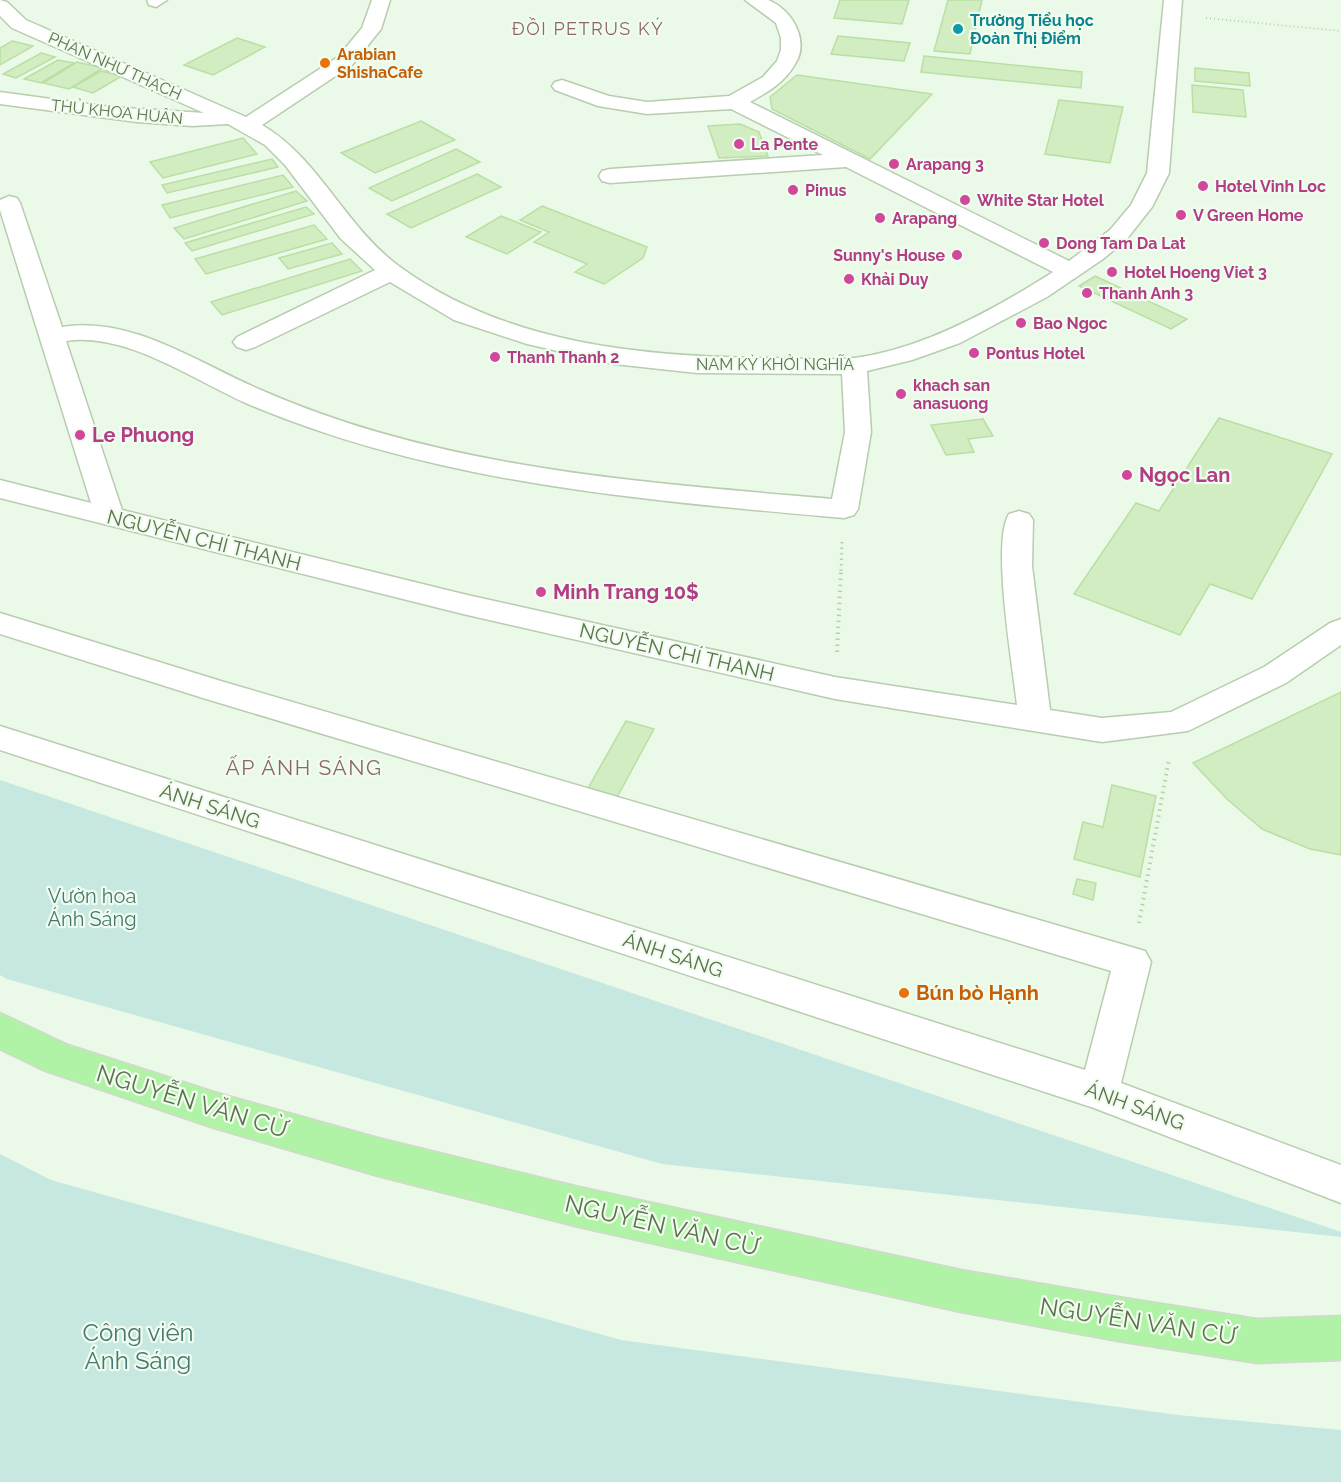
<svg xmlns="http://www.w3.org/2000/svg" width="1341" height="1482" font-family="Raleway,sans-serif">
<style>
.green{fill:#c7e7e1}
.building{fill:#d2edc2;stroke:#badfa3;stroke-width:1.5}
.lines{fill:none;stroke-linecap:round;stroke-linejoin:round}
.minor-casing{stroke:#b8ccaf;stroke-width:3}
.major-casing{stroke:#d2d8cd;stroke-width:3}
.path-far2{stroke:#b6d2a5;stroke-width:2;stroke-dasharray:1 3;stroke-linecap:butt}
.path-far1{stroke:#b6d2a5;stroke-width:3;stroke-dasharray:1.5 4;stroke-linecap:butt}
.path{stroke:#b6d2a5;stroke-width:4;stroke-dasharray:1.5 4.5;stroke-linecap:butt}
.minor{fill:#fff;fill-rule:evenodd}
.major{fill:#b1f3a6;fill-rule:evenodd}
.culture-dot{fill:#0f9aa8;stroke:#f0fdee;stroke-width:2}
.food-dot{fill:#e8710a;stroke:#f0fdee;stroke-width:2}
.hotel-dot{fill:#d1479c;stroke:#f0fdee;stroke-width:2}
.labels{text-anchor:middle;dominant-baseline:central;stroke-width:4.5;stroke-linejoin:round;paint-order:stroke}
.far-culture-label{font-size:16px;font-weight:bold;fill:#0d838f;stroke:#f0fdee;text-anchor:start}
.far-food-label{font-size:16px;font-weight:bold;fill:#c56008;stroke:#f0fdee;text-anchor:start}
.far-street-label{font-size:16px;fill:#5d724e;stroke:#f0fdee}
.far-hotel-label{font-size:16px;font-weight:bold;fill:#b23c85;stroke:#f0fdee;text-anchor:start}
.far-neighbourhood-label{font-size:18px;letter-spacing:1.5px;fill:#8e666a;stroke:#f0fdee}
.hotel-label{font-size:20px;font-weight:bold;fill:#b23c85;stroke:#f0fdee;text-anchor:start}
.street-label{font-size:20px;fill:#5d724e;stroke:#f0fdee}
.park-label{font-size:20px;fill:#477774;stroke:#f0fdee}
.food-label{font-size:20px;font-weight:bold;fill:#c56008;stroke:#f0fdee;text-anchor:start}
.neighbourhood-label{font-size:21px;letter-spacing:1.5px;fill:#8e666a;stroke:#f0fdee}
.near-street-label{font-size:24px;fill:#5d724e;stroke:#f0fdee}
.near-park-label{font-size:24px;fill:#477774;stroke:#f0fdee}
</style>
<rect width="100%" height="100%" fill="#ebfae8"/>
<!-- green -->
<g class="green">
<path d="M0 780 1341 1232V1237L662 1164 7 979 0 975Z"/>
<path d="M0 1154 51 1180 621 1340 1178 1415 1341 1430V1482H0Z"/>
</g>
<!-- building -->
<g class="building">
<path d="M840 0H909L902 24 834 18Z"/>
<path d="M948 0H982L970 54 934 51Z"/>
<path d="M838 36 910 43 904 61 831 54Z"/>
<path d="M237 38 265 47 213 75 184 65Z"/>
<path d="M12 41 33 46 0 65V48Z"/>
<path d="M41 53 55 57 16 78 3 74Z"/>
<path d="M924 56 1082 72 1081 88 921 72Z"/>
<path d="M58 60 74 63 41 83 24 79Z"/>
<path d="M77 62 103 68 69 89 43 83Z"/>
<path d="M1195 68 1249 73 1250 86 1195 81Z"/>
<path d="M101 71 122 76 93 93 73 87Z"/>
<path d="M797 75 932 94 870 159 772 109 770 97Z"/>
<path d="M1192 85 1243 90 1246 117 1193 112Z"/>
<path d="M1059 100 1123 107 1110 163 1045 154Z"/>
<path d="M421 121 455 140 375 173 341 153Z"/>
<path d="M740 124 759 132 768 156 719 158 708 126Z"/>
<path d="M243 138 257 154 163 178 150 162Z"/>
<path d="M456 149 480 162 392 201 369 188Z"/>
<path d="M272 159 278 167 167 193 162 185Z"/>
<path d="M477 174 501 187 411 228 387 214Z"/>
<path d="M283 175 293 187 170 218 162 205Z"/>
<path d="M296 191 307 201 184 239 174 228Z"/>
<path d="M542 206 647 247 643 258 604 284 575 272 587 264 534 242 549 232 520 220Z"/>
<path d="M306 207 314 214 192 251 185 243Z"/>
<path d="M501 216 541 232 507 254 466 237Z"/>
<path d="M314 225 327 239 206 274 195 259Z"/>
<path d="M332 243 342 254 288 269 279 258Z"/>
<path d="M350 259 362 271 222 315 211 302Z"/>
<path d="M1095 276 1187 319 1171 329 1079 286Z"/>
<path d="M1219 418 1332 454 1252 599 1210 584 1180 635 1074 594 1136 503 1159 511Z"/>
<path d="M983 419 993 436 968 439 974 452 946 455 931 425Z"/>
<path d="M1341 692V855L1310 849 1262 829 1227 799 1193 763Z"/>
<path d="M626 721 654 729 616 799 587 790Z"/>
<path d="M1112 785 1156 796 1140 877 1074 859 1083 822 1103 827Z"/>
<path d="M1077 879 1096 883 1093 900 1073 894Z"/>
</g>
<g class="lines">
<!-- minor casing -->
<g class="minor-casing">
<g id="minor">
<path d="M0 0 7 2 26 20 246 117 338 57 362 28 372 0H390L381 29 352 65 262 125C319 158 345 227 400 267 507 345 645 357 773 358 799 358 828 361 854 358 922 350 997 308 1053 272L846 167 610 183 602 181 599 176 602 171 610 169 823 155 731 109 647 114 598 106 555 90 552 86 555 82 562 80 609 96 647 102 729 96 763 77 777 61 781 50V38L776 23 745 0C752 0 761 0 768 0 792 9 810 41 795 64 785 82 768 92 750 102L1069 261 1110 230 1131 205 1147 173 1164 0H1182L1169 173 1152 207 1126 240 1103 259 1047 297 960 343 912 360 867 371 871 432 858 509 854 515 844 518C642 500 437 484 248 404 195 381 125 331 66 341L122 510 463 594 835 677 1017 705C1013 668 991 541 1009 514L1019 511 1029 514 1033 520 1032 566 1050 710 1102 718 1171 712 1264 667 1330 623 1341 619V645L1286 683 1188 731 1102 742 835 699 463 614 0 498V480L91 503 0 210V200L9 196 17 198 20 203 62 327C131 315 200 364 261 390 440 469 639 482 832 499L845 432 842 374 697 373 614 364 527 344 454 320 390 282 255 347 246 350 237 347 233 342 237 337 375 270 341 239 285 165 265 145 228 124 192 126 137 122 0 104V92L110 107 204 113 12 28 0 16Z"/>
<path d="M147 0H167L156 7 149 5Z"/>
<path d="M0 613 224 682 1145 951 1151 962 1121 1083 1341 1165V1203L1094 1108 0 750V726L1085 1070 1111 971 203 698 0 634Z"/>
</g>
</g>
<!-- major casing -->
<g class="major-casing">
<path id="major" d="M0 1013 68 1045 214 1092 378 1138 579 1187 961 1270 1118 1297 1257 1319 1341 1316V1360L1257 1363 1118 1341 961 1312 579 1227 378 1176 214 1128 43 1070 0 1049Z"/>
</g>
<!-- path-far2 -->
<path class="path-far2" d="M1206 18 1341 31"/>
<!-- path-far1 -->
<path class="path-far1" d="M841 571 842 542"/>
<!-- path -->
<g class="path">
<path d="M837 652 841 570"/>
<path d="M1139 923 1169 759"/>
</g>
<!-- minor -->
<use href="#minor" class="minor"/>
<!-- major -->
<use href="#major" class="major"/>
</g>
<!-- markers -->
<circle class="culture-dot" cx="958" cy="29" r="6"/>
<g class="food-dot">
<circle cx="325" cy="63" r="6"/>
<circle cx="904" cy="993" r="6"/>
</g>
<g class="hotel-dot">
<circle cx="739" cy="144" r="6"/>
<circle cx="894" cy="164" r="6"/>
<circle cx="1203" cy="186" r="6"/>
<circle cx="793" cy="190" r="6"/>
<circle cx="965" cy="200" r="6"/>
<circle cx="1181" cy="215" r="6"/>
<circle cx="880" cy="218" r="6"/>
<circle cx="1044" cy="243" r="6"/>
<circle cx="957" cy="255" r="6"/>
<circle cx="1112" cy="272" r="6"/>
<circle cx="849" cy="279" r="6"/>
<circle cx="1087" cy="293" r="6"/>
<circle cx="1021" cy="323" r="6"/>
<circle cx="974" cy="353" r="6"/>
<circle cx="495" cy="357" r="6"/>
<circle cx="901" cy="394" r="6"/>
<circle cx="80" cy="435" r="6"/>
<circle cx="1127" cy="475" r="6"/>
<circle cx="541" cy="592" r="6"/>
</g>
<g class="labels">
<!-- far-culture labels -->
<g class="far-culture-label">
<text x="970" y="20">Trường Tiểu học<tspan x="970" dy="18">Đoàn Thị Điểm</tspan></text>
</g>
<!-- far-food labels -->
<g class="far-food-label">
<text x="337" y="54">Arabian<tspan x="337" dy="18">ShishaCafe</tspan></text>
</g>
<!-- far-street labels -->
<g class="far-street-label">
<text transform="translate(115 66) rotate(24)">PHAN NHƯ THẠCH</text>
<text transform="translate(117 112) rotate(6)">THỦ KHOA HUÂN</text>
<text x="775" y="364">NAM KỲ KHỞI NGHĨA</text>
</g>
<!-- far-hotel labels -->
<g class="far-hotel-label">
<text x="751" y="144">La Pente</text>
<text x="906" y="164">Arapang 3</text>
<text x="1215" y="186">Hotel Vinh Loc</text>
<text x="805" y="190">Pinus</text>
<text x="977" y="200">White Star Hotel</text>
<text x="1193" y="215">V Green Home</text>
<text x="892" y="218">Arapang</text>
<text x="1056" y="243">Dong Tam Da Lat</text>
<text x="945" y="255" text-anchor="end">Sunny's House</text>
<text x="1124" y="272">Hotel Hoeng Viet 3</text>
<text x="861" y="279">Khải Duy</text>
<text x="1099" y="293">Thanh Anh 3</text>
<text x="1033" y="323">Bao Ngoc</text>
<text x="986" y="353">Pontus Hotel</text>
<text x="507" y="357">Thanh Thanh 2</text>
<text x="913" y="385">khach san<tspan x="913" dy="18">anasuong</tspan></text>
</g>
<!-- far-neighbourhood labels -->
<g class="far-neighbourhood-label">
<text x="588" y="28">ĐỒI PETRUS KÝ</text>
</g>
<!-- hotel labels -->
<g class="hotel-label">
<text x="92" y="435">Le Phuong</text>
<text x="1139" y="475">Ngọc Lan</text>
<text x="553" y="592">Minh Trang 10$</text>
</g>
<!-- street labels -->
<g class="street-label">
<text transform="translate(204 540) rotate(14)">NGUYỄN CHÍ THANH</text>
<text transform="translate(677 652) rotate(13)">NGUYỄN CHÍ THANH</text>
<text transform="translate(210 806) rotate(18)">ÁNH SÁNG</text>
<text transform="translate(673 955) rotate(18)">ÁNH SÁNG</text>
<text transform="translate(1135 1106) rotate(20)">ÁNH SÁNG</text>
</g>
<!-- park labels -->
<g class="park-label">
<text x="92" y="896">Vườn hoa<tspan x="92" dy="23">Ánh Sáng</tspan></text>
</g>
<!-- food labels -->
<g class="food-label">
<text x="916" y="993">Bún bò Hạnh</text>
</g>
<!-- neighbourhood labels -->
<g class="neighbourhood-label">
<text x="304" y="767">ẤP ÁNH SÁNG</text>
</g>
<!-- near-street labels -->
<g class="near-street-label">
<text transform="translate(192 1101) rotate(17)">NGUYỄN VĂN CỪ</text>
<text transform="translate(662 1225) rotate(13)">NGUYỄN VĂN CỪ</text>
<text transform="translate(1138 1321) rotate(9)">NGUYỄN VĂN CỪ</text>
</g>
<!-- near-park labels -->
<g class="near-park-label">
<text x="138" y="1332">Công viên<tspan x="138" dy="28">Ánh Sáng</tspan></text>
</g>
</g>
</svg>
